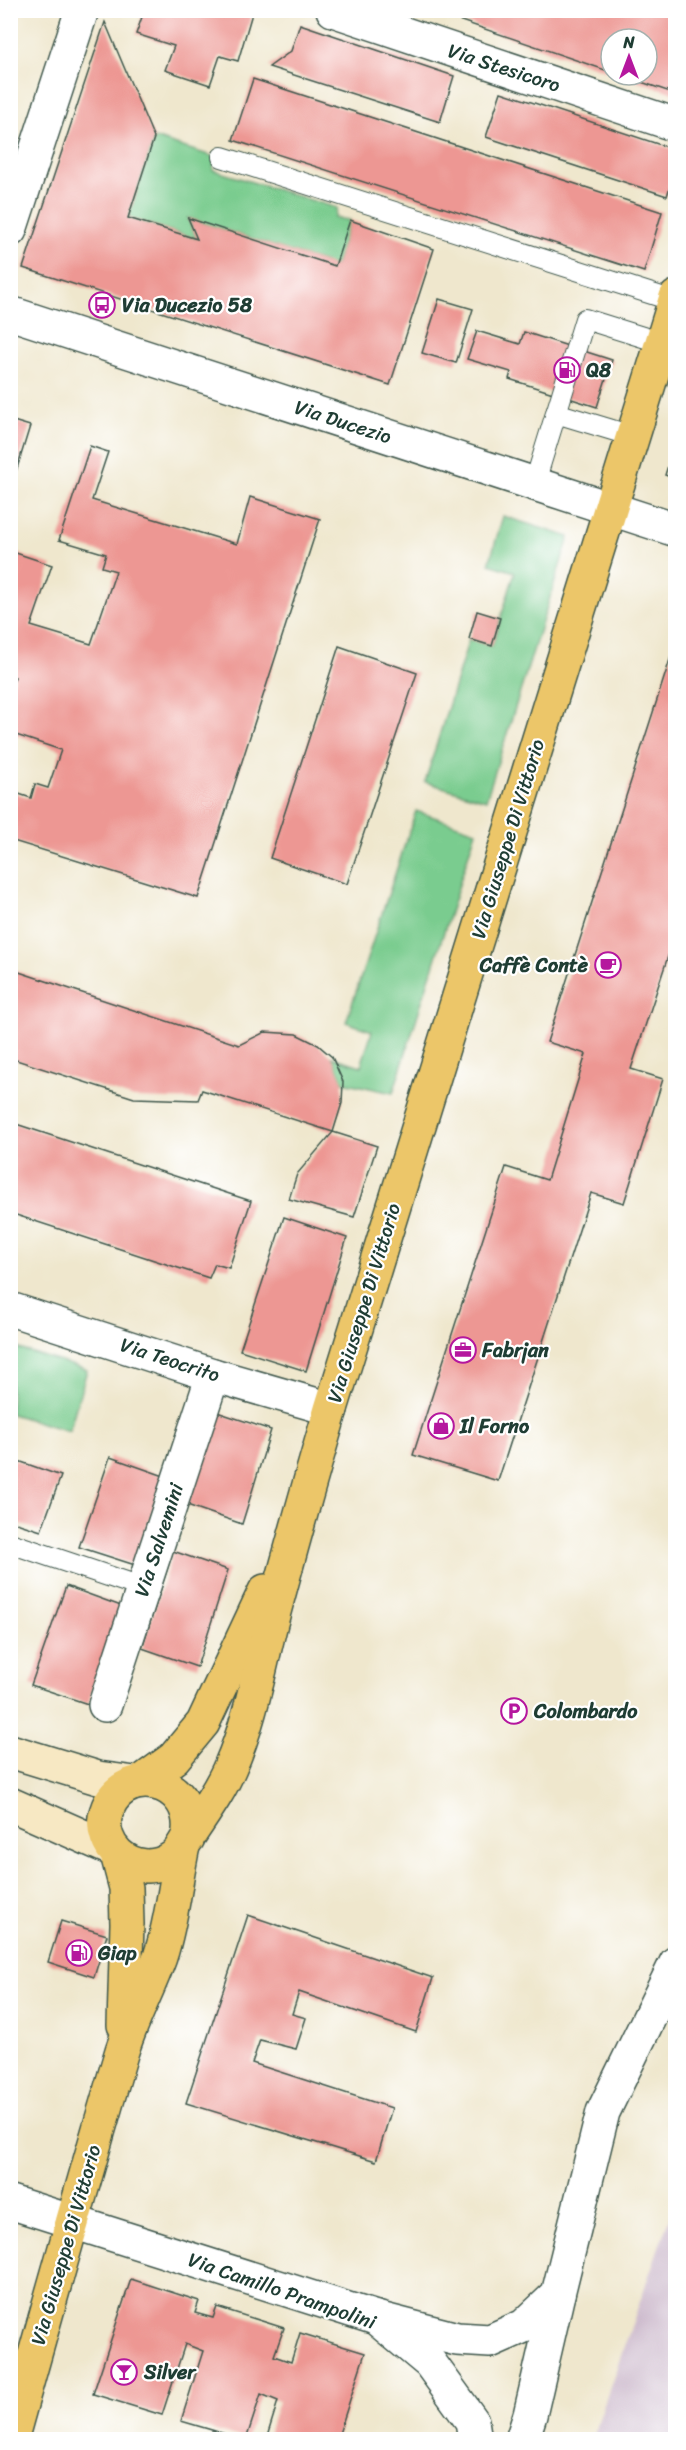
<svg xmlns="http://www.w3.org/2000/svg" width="686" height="2450" font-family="Sriracha,sans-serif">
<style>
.industrial{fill:#cfbdcf}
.green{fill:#7acc8f;stroke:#4c8462;stroke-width:1.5}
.building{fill:#ed9793}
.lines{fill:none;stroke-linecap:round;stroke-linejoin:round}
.service-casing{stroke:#3e564b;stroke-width:22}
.minor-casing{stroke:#3e564b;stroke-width:36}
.secondary-casing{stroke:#3e564b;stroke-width:36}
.primary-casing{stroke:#3e564b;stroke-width:36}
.service{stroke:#fff;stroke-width:20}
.minor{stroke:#fff;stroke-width:33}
.secondary{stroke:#f7e8c3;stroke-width:33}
.primary{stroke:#ecc669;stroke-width:33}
.labels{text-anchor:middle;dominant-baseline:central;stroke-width:4.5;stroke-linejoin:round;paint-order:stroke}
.street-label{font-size:20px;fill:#1f3d34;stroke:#fff}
.poi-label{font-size:20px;font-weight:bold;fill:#1f3d34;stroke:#fff;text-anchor:start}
</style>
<rect width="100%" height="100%" fill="#fff"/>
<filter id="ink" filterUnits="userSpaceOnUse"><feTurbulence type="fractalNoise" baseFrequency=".0167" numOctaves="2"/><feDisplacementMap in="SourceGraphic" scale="12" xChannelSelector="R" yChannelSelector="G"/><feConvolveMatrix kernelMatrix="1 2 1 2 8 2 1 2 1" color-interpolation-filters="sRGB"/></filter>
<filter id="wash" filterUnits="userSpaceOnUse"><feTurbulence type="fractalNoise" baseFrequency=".008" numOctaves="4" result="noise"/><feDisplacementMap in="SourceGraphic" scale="24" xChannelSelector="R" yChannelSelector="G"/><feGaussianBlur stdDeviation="1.35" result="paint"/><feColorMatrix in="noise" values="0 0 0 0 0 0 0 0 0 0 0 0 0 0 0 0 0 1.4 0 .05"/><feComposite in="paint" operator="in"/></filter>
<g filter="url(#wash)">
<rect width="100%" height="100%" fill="#efe7cd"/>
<!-- industrial -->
<path class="industrial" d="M675 2201V2439H592Z"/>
<!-- green -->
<g class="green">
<path d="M154 138 215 157 213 170 337 208 335 218 350 220 335 266 188 218 197 239 128 218Z"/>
<path d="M503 516 569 537 486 800 425 782 469 639 492 646 515 572 489 564Z"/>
<path d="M416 811 476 831 393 1093 343 1082 332 1057 361 1066 372 1031 346 1022Z"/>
<path d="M10 1346 87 1370 69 1431 11 1414Z"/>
</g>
<g id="blocks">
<!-- building -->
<g class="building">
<path d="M122 10H253L238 61 220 56 210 85 165 70 174 46 136 34 142 17Z"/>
<path d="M429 10H676V94L621 75H647V39H611V72Z"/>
<path d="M105 22 154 138 128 218 197 239 188 218 335 266 350 220 434 249 390 385 23 268Z"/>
<path d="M300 24 454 76 440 122 269 67 291 51Z"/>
<path d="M253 79 662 212 644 272 233 140Z"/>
<path d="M501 92 676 150V168L667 196 486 137Z"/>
<path d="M439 299 473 309 456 363 422 353Z"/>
<path d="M477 331 520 344 524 332 612 360 597 407 509 379 511 372 467 359Z"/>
<path d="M10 420 30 426 11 488H10Z"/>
<path d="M675 444H676V479L665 475Z"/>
<path d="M90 446 108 452 92 500 237 544 250 497 320 519 198 898 10 840V791L31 798 35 784 48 788 61 750 10 733V691L15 677 10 675V551L52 565 31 626 91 644 116 571 102 567 106 554 59 540Z"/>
<path d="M477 611 500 618 492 646 469 639Z"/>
<path d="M675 644 676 932 631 1069 663 1079 624 1203 591 1193 498 1481 413 1455 506 1167 547 1180 586 1054 547 1042Z"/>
<path d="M339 646 417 673 347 884 270 858Z"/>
<path d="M10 969 239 1045 265 1032 296 1034 318 1045 332 1057 343 1082 342 1103 333 1132 202 1090 198 1100 134 1098 10 1058Z"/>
<path d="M10 1122 251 1201 229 1268 215 1264 209 1278 10 1213Z"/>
<path d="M333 1132 377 1146 354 1217 289 1199 297 1174Z"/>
<path d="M284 1217 347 1238 306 1371 240 1350Z"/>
<path d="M217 1412 271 1430 242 1524 187 1505Z"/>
<path d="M110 1457 164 1476 135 1565 79 1547Z"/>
<path d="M10 1458 61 1476 41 1531 10 1521Z"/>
<path d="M173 1551 228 1570 197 1667 142 1648Z"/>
<path d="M66 1586 121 1606 88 1704 31 1685Z"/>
<path d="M248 1915 433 1978 416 2032 299 1992 292 2014 306 2018 296 2049 260 2040 252 2063 392 2108 376 2161 186 2103Z"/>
<path d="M61 1921 107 1935 94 1977 48 1962Z"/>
<path d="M131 2279 199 2301 195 2313 213 2318 217 2307 284 2328 274 2356 291 2362 300 2333 365 2353 337 2440H266L278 2401 261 2394 246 2440 181 2421 203 2351 185 2344 162 2415 93 2394Z"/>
</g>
</g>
</g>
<g filter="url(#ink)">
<use href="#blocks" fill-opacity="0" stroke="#3e564b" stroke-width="1.5"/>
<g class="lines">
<!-- service casing -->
<g class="service-casing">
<g id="service">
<path d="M222 157 674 301"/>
<path d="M556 413 632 436"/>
<path d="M534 485 585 319 662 343"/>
<path d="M10 1543 144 1588"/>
</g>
</g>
<!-- minor casing -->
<g class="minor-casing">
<g id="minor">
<path d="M333 10 676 125"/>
<path d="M10 230 82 10"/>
<path d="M10 313 676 530"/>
<path d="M10 1309 213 1375 331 1409"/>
<path d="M105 1705 213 1375"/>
<path d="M10 2202 376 2318 430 2363 472 2421 475 2440"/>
<path d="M376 2318 457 2339 490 2341 524 2326 558 2294 603 2112 676 1963"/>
<path d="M522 2440 530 2415 558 2294"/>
</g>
</g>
<!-- secondary casing -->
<g class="secondary-casing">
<g id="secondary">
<path d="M10 1751 98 1778 135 1783"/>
<path d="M10 1804 114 1850"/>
</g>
</g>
<!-- primary casing -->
<g class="primary-casing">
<g id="primary">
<path d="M141 1782 174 1758 203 1723 265 1591"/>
<path d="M188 1838C200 1777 117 1760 105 1817 103 1830 108 1845 118 1854 133 1868 155 1870 172 1858 180 1853 183 1845 188 1837 203 1814 219 1793 230 1767 250 1722 259 1671 271 1623 290 1552 310 1480 331 1409L676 297"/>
<path d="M117 1854 126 1888 127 1924 124 2025"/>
<path d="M11 2440C47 2311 83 2182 121 2054 131 2021 148 1990 160 1957 172 1921 175 1883 183 1846"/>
</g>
</g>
<!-- service -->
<use href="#service" class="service"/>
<!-- minor -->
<use href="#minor" class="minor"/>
<!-- secondary -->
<use href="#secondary" class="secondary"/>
<!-- primary -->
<use href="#primary" class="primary"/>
</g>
</g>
<!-- icons -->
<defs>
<g id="bus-ring" transform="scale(1.35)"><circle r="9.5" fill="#fff" stroke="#b5179e" stroke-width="1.5"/><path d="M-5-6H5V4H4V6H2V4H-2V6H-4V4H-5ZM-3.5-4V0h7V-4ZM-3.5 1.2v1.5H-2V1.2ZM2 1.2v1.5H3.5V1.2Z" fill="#b5179e"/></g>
<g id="fuel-ring" transform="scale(1.35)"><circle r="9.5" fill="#fff" stroke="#b5179e" stroke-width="1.5"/><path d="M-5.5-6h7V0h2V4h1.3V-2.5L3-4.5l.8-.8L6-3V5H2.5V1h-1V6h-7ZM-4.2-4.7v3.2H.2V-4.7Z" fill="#b5179e"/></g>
<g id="cafe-ring" transform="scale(1.35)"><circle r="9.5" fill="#fff" stroke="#b5179e" stroke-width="1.5"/><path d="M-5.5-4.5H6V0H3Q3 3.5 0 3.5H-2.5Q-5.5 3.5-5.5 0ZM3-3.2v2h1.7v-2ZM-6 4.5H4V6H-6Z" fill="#b5179e"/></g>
<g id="office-ring" transform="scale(1.35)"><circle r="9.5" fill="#fff" stroke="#b5179e" stroke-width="1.5"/><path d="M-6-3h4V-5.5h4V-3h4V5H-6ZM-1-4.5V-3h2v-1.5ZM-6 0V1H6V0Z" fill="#b5179e"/></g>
<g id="shop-ring" transform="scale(1.35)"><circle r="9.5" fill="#fff" stroke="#b5179e" stroke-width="1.5"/><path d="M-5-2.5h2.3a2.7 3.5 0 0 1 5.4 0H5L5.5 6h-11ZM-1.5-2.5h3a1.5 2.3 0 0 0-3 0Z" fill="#b5179e"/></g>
<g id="parking-ring" transform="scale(1.35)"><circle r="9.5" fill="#fff" stroke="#b5179e" stroke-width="1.5"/><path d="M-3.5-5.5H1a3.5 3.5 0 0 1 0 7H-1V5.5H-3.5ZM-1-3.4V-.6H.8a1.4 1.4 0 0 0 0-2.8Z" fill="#b5179e"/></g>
<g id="bar-ring" transform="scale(1.35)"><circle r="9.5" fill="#fff" stroke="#b5179e" stroke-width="1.5"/><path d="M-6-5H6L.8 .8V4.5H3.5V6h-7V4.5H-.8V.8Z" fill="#b5179e"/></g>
</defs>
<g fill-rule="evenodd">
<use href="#bus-ring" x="102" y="305"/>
<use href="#fuel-ring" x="567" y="370"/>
<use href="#cafe-ring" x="608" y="965"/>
<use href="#office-ring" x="463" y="1350"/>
<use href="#shop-ring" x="441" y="1426"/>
<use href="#parking-ring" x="514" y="1711"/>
<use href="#fuel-ring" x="79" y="1953"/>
<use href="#bar-ring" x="124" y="2372"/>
</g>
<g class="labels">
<!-- street labels -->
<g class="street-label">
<text transform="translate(504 68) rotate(18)">Via Stesicoro</text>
<text transform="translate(343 422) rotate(18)">Via Ducezio</text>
<text transform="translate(508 839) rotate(-73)">Via Giuseppe Di Vittorio</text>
<text transform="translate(364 1303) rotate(-73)">Via Giuseppe Di Vittorio</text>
<text transform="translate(170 1360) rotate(18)">Via Teocrito</text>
<text transform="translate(159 1540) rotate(-72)">Via Salvemini</text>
<text transform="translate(66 2245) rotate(-74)">Via Giuseppe Di Vittorio</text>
<text transform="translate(282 2291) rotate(19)">Via Camillo Prampolini</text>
</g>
<!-- poi labels -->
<g class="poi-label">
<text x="122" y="305">Via Ducezio 58</text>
<text x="586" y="370">Q8</text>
<text x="588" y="965" text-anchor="end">Caffè Contè</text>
<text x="482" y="1350">Fabrjan</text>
<text x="460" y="1426">Il Forno</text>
<text x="534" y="1711">Colombardo</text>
<text x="98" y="1953">Giap</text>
<text x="144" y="2372">Silver</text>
</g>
</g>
<!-- margin -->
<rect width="686" height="2450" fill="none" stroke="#fff" stroke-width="36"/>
<!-- north arrow -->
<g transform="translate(629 57)"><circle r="28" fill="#ffffff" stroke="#a5b1ae" stroke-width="1.5"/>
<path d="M0-4.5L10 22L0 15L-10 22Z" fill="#b5179e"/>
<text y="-9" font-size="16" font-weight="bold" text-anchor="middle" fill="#1f3d34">N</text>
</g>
</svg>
